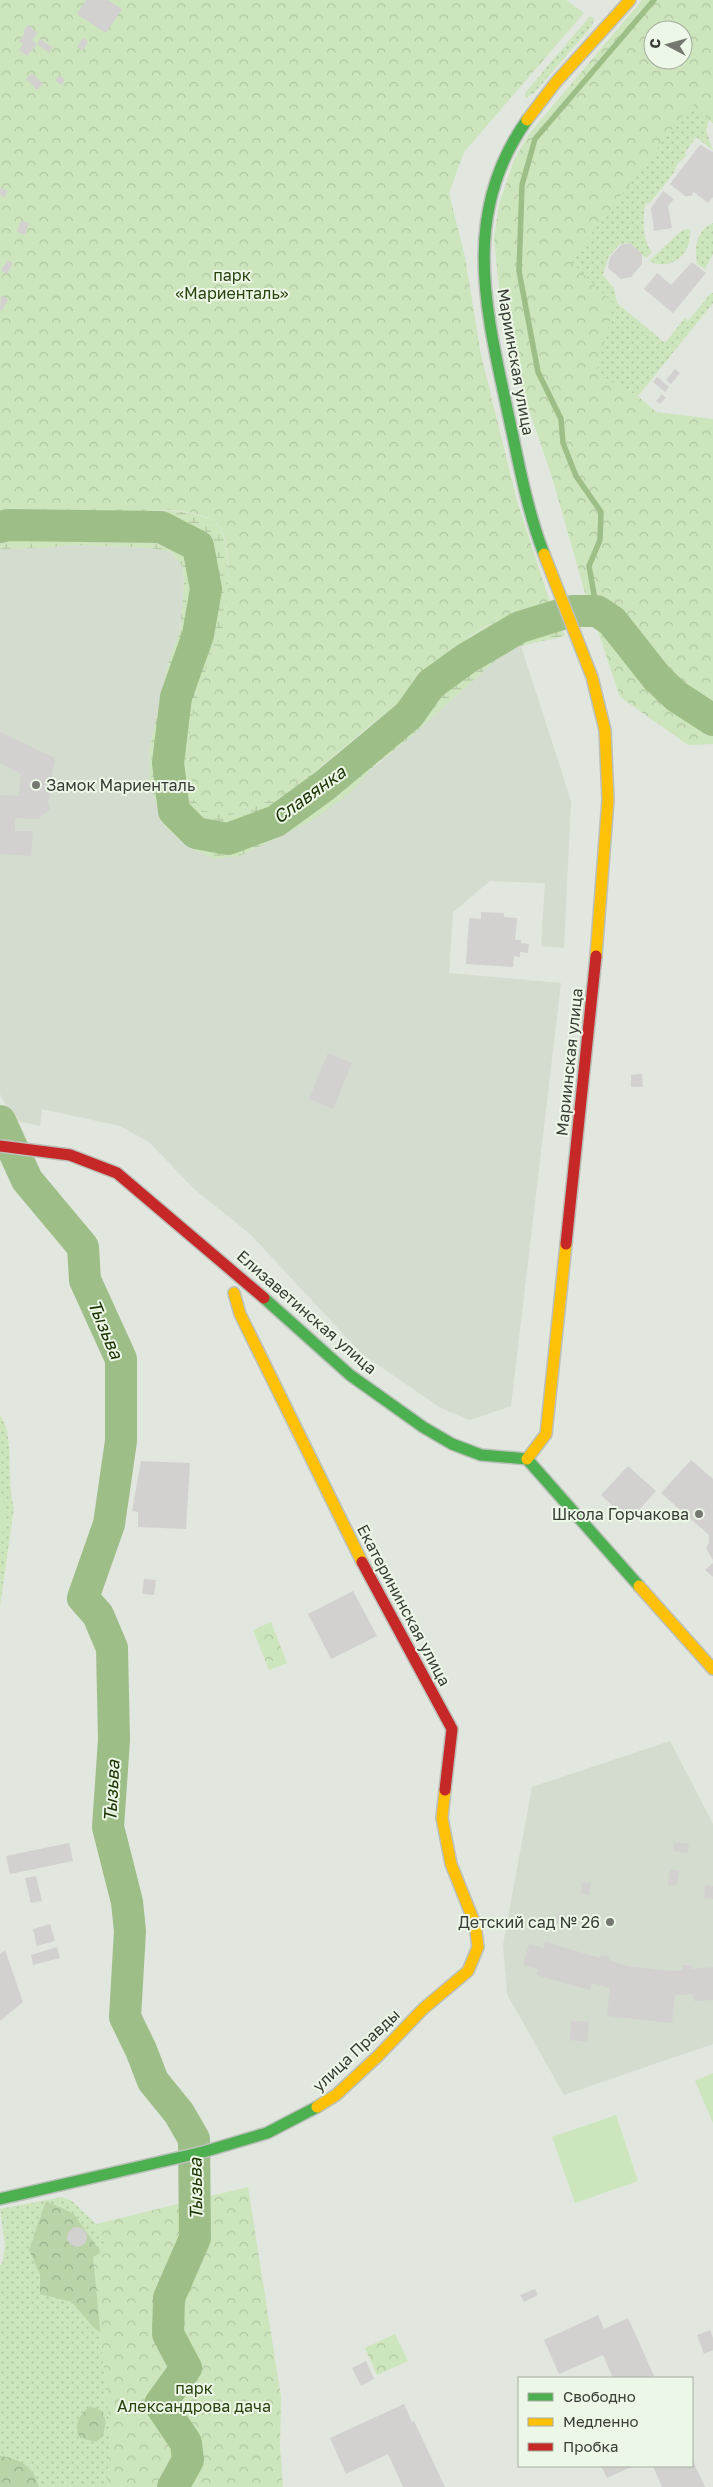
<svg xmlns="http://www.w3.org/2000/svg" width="713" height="2487" font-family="'Golos Text',sans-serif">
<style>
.built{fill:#d3dcce}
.grass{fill:url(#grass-dots);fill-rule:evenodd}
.forest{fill:url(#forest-crowns)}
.wetland{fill:url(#wetland-marsh)}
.park{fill:url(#park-crowns);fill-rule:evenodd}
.pitch{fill:#cde5bc}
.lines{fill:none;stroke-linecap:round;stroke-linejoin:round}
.stream{stroke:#9ebe88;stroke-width:5.5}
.river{stroke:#9ebe88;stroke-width:32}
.building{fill:#d2d1d0}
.fast-casing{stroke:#bcc0ba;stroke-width:14}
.slow-casing{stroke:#bcc0ba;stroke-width:14}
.jam-casing{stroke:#bcc0ba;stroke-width:14}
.fast{stroke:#4caf50;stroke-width:11}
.slow{stroke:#ffc107;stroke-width:11}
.jam{stroke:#c62828;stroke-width:11}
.poi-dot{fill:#747871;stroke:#edf7e7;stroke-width:2}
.labels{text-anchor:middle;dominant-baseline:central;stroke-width:4;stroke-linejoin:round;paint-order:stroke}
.park-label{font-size:16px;fill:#27430e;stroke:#edf7e7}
.street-label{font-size:16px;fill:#393c36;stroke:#edf7e7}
.poi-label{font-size:16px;fill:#393c36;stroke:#edf7e7;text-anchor:end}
.water-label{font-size:18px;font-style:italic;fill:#193400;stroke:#edf7e7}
</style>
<defs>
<pattern id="grass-dots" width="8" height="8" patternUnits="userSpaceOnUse" patternTransform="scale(1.25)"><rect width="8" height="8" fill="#cde5bc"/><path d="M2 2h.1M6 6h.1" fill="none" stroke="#b1c5a2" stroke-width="1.8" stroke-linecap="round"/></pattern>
<pattern id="forest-crowns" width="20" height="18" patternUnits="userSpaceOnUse" patternTransform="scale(1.25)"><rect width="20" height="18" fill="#bad4a8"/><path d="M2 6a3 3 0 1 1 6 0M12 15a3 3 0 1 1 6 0" fill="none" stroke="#98ad8a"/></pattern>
<pattern id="wetland-marsh" width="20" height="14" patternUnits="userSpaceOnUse" patternTransform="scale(1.25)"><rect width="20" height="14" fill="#cde5bc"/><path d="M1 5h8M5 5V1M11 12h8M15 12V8" fill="none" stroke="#b1c5a2"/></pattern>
<pattern id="park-crowns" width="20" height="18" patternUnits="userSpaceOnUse" patternTransform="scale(1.25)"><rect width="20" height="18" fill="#cde5bc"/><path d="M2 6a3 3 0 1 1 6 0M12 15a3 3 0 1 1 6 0" fill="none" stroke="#b1c5a2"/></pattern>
</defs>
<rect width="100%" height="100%" fill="#e1e6de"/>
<!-- built -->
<g class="built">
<path d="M72 545 150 548 171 552 183 567 184 584 180 631 170 657 149 751V783L164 826 368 772 406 741 508 649 521 646 571 801 564 948 541 946 545 883 490 881 453 912 449 973 561 983 511 1406 470 1420 441 1408 362 1354 249 1233 193 1188 149 1142 120 1126 42 1109 40 1126 13 1120 0 1094V549L43 548Z"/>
<path d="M670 1741 713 1824V2044L564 2095 507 1994 503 1945 532 1787Z"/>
</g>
<!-- grass -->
<g class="grass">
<path d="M642 0H713V123L709 120 706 131 713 150 696 137 685 153 687 155 677 164 675 171 651 202 645 204C643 220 642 239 652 252L646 258 630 243 620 244 609 256 603 275 614 288 617 303 665 343 685 318 688 321 711 293H713V303L638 396 595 374 614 304 494 239ZM653 30H683V60H653Z"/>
<path d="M590 16 594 18 592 26 534 93 525 98V93Z"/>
<path d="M713 223V254L705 269 697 264C694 246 696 231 713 223Z"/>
<path d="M690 229C692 253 673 272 649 261L682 230Z"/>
<path d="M0 1415C15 1434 6 1481 14 1508L0 1606Z"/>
<path d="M62 2197 72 2201 96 2224V2228L106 2240 103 2251 93 2258 111 2440 107 2487H0V2265L2 2264 5 2246 0 2209Z"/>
</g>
<!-- forest -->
<g class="forest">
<path d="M46 2201 73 2213 111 2266 117 2345 93 2327 72 2302 40 2294V2274L29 2250Z"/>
<path d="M90 2406 102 2411 106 2422 103 2436 96 2442 80 2438C73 2425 79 2415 90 2406Z"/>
<path d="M0 2456C19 2458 34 2467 39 2487H0Z"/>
</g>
<!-- wetland -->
<path class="wetland" d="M47 510C62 512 77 515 92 515 129 515 165 505 201 516 208 518 216 522 220 528 232 549 229 613 221 636 216 649 209 661 205 675 197 700 178 771 191 793L225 814 234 815 260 805 292 787 323 766 424 683 453 652 477 632 503 617 550 602 565 636 508 649 406 741 375 765 350 793 311 821 240 856 214 859 190 848 164 826 149 783V751L170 657 180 631 184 584 183 567 171 552 150 548 72 545 43 548 0 549V512Z"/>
<!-- park -->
<g class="park">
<path d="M0 0H566L584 13 464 152 449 193 465 257 481 355 517 501 550 602C524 610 499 617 476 632 455 647 441 668 422 685 403 703 381 716 362 732 324 765 284 800 235 814 226 817 211 812 201 810 197 804 190 795 188 787 182 756 195 702 205 672 210 659 218 647 221 634 228 611 234 546 219 526 216 522 208 518 203 516 169 504 130 513 94 515 63 516 32 505 0 512Z"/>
<path d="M642 0H713V123L692 104 570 261 614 304 596 374 638 396 656 412 713 419V744L688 745 620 697 585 593 552 477 525 399 501 309 494 238 499 204 514 160 529 134ZM653 30H683V60H653Z"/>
<path d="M271 1622 287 1663 269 1670 253 1630Z"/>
<path d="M248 2187 281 2397 280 2447 283 2487H107L111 2440 93 2257 103 2251 106 2240 96 2229V2224Z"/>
<path d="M395 2334 408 2361 377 2375 365 2348Z"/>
</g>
<!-- pitch -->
<g class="pitch">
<path d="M0 1489 6 1512 0 1549Z"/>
<path d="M713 2073V2123L695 2081Z"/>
<path d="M616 2115 638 2181 575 2203 552 2137Z"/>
</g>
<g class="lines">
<!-- stream -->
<path class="stream" d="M597 611 589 566 600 540 601 512 576 476 563 443 561 419 538 372 519 271 522 185 535 139 654 0"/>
<!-- river -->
<g class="river">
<path d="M0 527 8 525 161 527 198 546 206 589 198 635 176 697 168 763 174 811 196 833 228 839 276 821 324 786 409 715 431 684 467 658 520 627 572 611H597L612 621 657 678 676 696 713 720"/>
<path d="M0 1121 27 1180 83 1247 85 1280 121 1359V1441L109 1524 83 1598 98 1615 112 1648 114 1740 108 1827 127 1902 130 1931 125 2017 141 2050 153 2081 179 2113 194 2139 195 2238 169 2298 168 2334 186 2368 160 2404 186 2443 188 2460 173 2487"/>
</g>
</g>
<!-- building -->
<g class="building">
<path d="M86 0H108L122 9 106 33 77 14Z"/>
<path d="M28 25 38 33 32 40 37 44 27 56 19 50 23 44 19 41 25 33 23 31Z"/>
<path d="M83 38 88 41 83 51 77 47Z"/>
<path d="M40 39 53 47 49 53 37 44Z"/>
<path d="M32 73 43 84 37 90 26 79Z"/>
<path d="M59 75 65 79 62 85 55 81Z"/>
<path d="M700 145 713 152V197L708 203 694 192 691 196H685L670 184Z"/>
<path d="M0 187 8 191 4 198 0 195Z"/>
<path d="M663 191 674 199 668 206 672 228 654 231 651 208Z"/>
<path d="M21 220 29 223 25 235 17 232Z"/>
<path d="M630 243 642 254V264L631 277 621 279 608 268 610 257 621 245Z"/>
<path d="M7 260 13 263 7 274 1 270Z"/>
<path d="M692 262 706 273 673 313 644 289 657 273 671 285Z"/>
<path d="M1 295 8 299 2 311 0 310Z"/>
<path d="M675 369 680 373 671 384 666 380Z"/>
<path d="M657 377 669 387 665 392 653 382Z"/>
<path d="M662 394 666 398 660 404 656 401Z"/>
<path d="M0 732 55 758 48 802 50 809 38 819 15 818V831H33L31 856 0 854V795L19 796 21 774 0 763Z"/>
<path d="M481 912 504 913V917L517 918 515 940H521V943L529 944 528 953 520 952V957L514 956 513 967 466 964 469 918 481 919Z"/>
<path d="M328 1053 352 1063 333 1109 309 1099Z"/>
<path d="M642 1074 643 1087H631V1075Z"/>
<path d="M691 1460 713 1479V1560L706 1548 709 1543V1535L661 1493Z"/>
<path d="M141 1461 190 1463 186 1529 138 1527V1512L132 1511Z"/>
<path d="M628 1466 656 1491 629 1521 601 1495Z"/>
<path d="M713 1563V1577L705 1570Z"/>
<path d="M144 1579 156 1580 154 1595 142 1594Z"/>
<path d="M353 1591 377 1636 331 1659 308 1614Z"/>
<path d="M674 1842 689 1844 688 1853 673 1851Z"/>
<path d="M69 1843 73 1861 10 1874 6 1856Z"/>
<path d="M670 1869 679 1871 677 1886 668 1885Z"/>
<path d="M36 1876 42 1901 31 1903 25 1878Z"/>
<path d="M582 1882 591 1883 589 1895 581 1894Z"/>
<path d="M705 1885 713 1886V1899L704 1898Z"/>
<path d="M558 1914 575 1915 574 1924 557 1923Z"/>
<path d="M50 1924 55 1941 37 1946 33 1929Z"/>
<path d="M545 1942 600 1958 601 1955 610 1957 609 1960 627 1966 673 1971 683 1970 682 1965H692V1969L713 1967V2000L694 2001 693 1994 675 1995 672 2023 607 2016 610 1988 592 1983 590 1990 536 1975 538 1969 523 1965 529 1944 544 1948Z"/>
<path d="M57 1947 60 1958 33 1965 31 1955Z"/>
<path d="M5 1950 23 2002 0 2021V1954Z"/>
<path d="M571 2021 589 2022 587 2042 570 2040Z"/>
<circle cx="77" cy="2237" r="10"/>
<path d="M535 2289 538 2295 524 2302 520 2295Z"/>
<path d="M598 2315 604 2329 628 2318 655 2378H613L603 2355 559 2374 544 2340Z"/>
<path d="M710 2330 713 2338V2350L704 2354 697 2335Z"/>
<path d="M366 2361 374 2379 361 2386 352 2368Z"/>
<path d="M404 2404 412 2422 414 2421 445 2487H403L388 2454 346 2474 330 2438Z"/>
<path d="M692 2459 705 2487H662L653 2466H692Z"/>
<path d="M601 2466H634L607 2478Z"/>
</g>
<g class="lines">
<!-- fast casing -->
<g class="fast-casing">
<g id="fast">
<path d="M527 120C459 215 487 314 509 418 519 464 527 510 544 554"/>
<path d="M264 1298 350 1375 423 1427 452 1444 481 1455 527 1459 639 1586"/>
<path d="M0 2199 203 2152 267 2133 317 2107"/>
</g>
</g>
<!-- slow casing -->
<g class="slow-casing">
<g id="slow">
<path d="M527 120 556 82 630 0"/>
<path d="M544 554 592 677 605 730 608 800 596 956"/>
<path d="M234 1293 240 1314 362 1562"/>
<path d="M527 1459 546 1434 566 1244"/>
<path d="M639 1586 713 1669"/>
<path d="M317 2107 336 2095 378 2056 423 2009 468 1971 478 1947 475 1924 451 1864 442 1818 445 1790"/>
</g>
</g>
<!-- jam casing -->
<g class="jam-casing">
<g id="jam">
<path d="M0 1146 70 1155 117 1173 264 1298"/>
<path d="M566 1244 596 956"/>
<path d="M362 1562 452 1729 445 1790"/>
</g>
</g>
<!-- fast -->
<use href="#fast" class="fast"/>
<!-- slow -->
<use href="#slow" class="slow"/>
<!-- jam -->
<use href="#jam" class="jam"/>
</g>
<!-- markers -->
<g class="poi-dot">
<circle cx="36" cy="785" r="5"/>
<circle cx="699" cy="1514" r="5"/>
<circle cx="610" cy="1922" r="5"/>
</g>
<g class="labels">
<!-- park labels -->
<g class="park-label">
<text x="232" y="275">парк<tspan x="232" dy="18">«Мариенталь»</tspan></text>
<text x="194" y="2388">парк<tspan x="194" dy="18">Александрова дача</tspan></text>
</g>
<!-- street labels -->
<g class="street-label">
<text transform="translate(516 362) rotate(80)">Мариинская улица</text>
<text transform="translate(569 1062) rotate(-84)">Мариинская улица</text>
<text transform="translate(307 1312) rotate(41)">Елизаветинская улица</text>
<text transform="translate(404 1605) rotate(62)">Екатерининская улица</text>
<text transform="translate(356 2050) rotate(-43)">улица Правды</text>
</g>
<!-- poi labels -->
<g class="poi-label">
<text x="46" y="785" text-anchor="start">Замок Мариенталь</text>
<text x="689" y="1514">Школа Горчакова</text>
<text x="600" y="1922">Детский сад № 26</text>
</g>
<!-- water labels -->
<g class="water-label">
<text transform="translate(309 794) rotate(-36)">Славянка</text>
<text transform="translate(106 1329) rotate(67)">Тызьва</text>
<text transform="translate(111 1791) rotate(-87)">Тызьва</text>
<text transform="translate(195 2189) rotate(-91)">Тызьва</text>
</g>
</g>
<!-- legend -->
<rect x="518" y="2377" width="175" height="90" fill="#edf7e7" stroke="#a5aca0"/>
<rect x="528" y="2393" width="25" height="8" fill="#4caf50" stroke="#a5aca0"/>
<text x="563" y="2402" font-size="15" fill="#393c36">Свободно</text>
<rect x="528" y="2418" width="25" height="8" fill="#ffc107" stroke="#a5aca0"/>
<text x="563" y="2427" font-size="15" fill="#393c36">Медленно</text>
<rect x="528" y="2443" width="25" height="8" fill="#c62828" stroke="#a5aca0"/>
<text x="563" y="2452" font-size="15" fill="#393c36">Пробка</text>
<!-- north arrow -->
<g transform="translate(668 45) rotate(276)"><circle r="24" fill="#edf7e7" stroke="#a5aca0"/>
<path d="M0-4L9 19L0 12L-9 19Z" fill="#747871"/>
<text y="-8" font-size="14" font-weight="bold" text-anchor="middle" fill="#393c36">С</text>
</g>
</svg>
